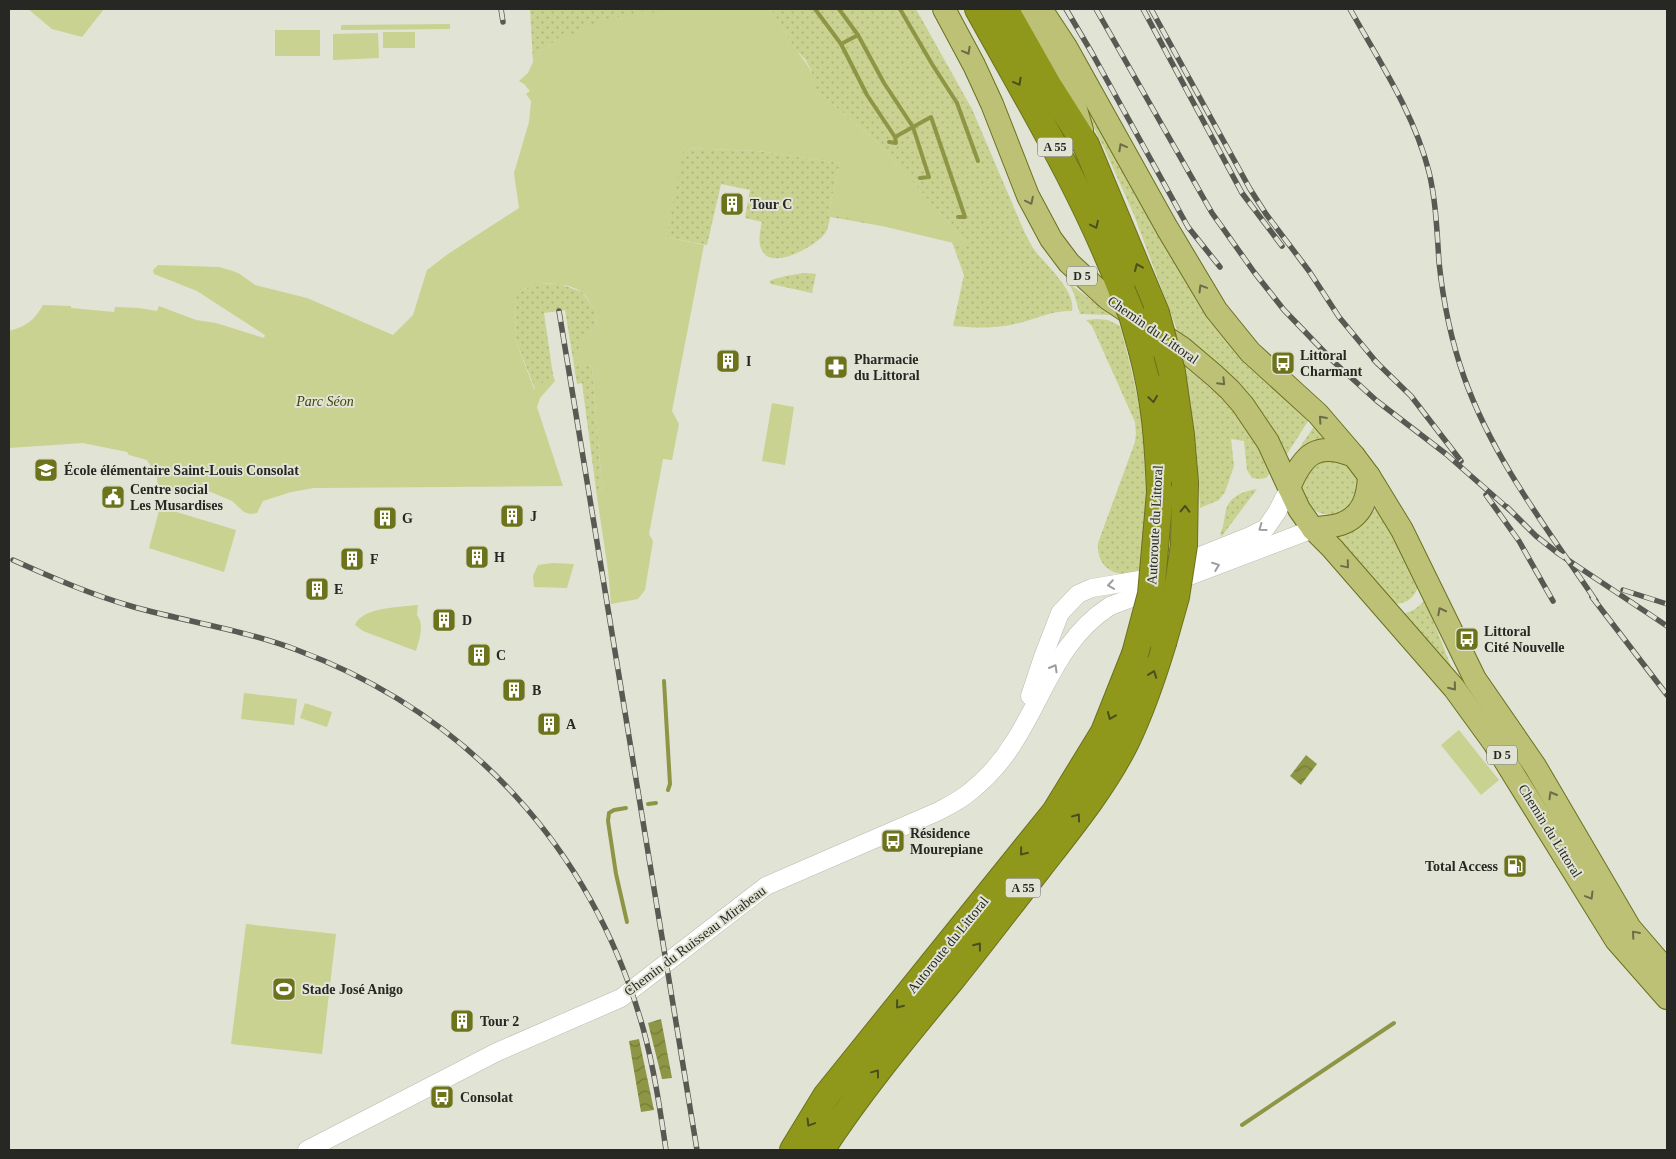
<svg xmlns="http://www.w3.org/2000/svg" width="1676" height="1159" font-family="'Times New Roman',serif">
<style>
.grass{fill:url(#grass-dots)}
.green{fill:#c9d290}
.water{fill:url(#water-waves)}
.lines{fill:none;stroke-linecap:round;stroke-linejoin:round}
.stream{stroke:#8e9646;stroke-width:4}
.tertiary-casing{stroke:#babcae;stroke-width:19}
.primary-casing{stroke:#6b711e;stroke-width:24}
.motorway-casing{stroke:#6b711e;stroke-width:28}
.tertiary{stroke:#fff;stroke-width:18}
.primary{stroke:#bcc176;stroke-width:22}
.motorway{stroke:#8f981b;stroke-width:26}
.rail-casing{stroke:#585952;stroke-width:5.5}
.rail{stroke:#e1e3d5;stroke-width:4;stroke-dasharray:11;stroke-linecap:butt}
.motorway-bridge-casing{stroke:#6b711e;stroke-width:28;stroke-linecap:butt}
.motorway-bridge{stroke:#8f981b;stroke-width:26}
.oneway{stroke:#6a6d48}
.oneway2{stroke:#4b4f20}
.oneway3{stroke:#9e9e9c}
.labels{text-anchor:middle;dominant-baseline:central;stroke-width:4;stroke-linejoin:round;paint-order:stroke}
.shield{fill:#e1e3d5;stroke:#5f6058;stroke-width:1}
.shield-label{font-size:12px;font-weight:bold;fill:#272823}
.poi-label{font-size:14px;font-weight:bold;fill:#272823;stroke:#e1e3d5;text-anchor:start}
.street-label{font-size:14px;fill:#272823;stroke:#e1e3d5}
.park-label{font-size:14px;font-style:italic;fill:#404505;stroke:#e1e3d5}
</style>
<defs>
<pattern id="grass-dots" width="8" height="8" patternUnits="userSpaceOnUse" patternTransform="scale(1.25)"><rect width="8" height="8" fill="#c9d290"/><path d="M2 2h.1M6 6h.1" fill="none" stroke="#adb47c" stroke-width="1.8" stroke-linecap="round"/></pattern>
<pattern id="water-waves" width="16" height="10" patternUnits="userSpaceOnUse" patternTransform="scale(1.25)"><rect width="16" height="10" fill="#8e9646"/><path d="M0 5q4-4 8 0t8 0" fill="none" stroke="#747a3a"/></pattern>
</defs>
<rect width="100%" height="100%" fill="#e1e3d5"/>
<!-- grass -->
<g class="grass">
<path d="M530 9H667L662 13H634L628 18 609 20 594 25 579 34 558 38 550 45 542 50 533 62Z"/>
<path d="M768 9H916L972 109 1024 231C1028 238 1031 246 1036 252 1047 266 1076 291 1072 311 1049 311 1040 318 1019 323 998 329 974 328 953 326L964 275 952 242 969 246 878 143 815 89 811 70 805 59 795 49 771 10Z"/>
<path d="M1033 9 1188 282 1310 418 1284 459 1180 338 1134 215 1105 150Z"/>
<path d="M683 148 758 151 840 163 828 213 905 230 830 217C829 222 828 228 826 232 818 245 774 270 763 252 757 244 760 231 762 222L745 218 750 190 721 184 707 245 666 237Z"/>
<path d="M804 273 816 274 812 293 771 284 769 282 771 280 786 276Z"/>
<path d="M1069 283 1110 315 1080 314 1074 294Z"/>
<path d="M534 284H560L582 292 597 312 596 327C585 337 580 339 579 355L573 359 565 310 544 313 553 375 535 389 515 338 516 298 518 293Z"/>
<path d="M1097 319 1108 320 1120 326C1131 367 1142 409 1145 453 1148 492 1146 532 1141 571 1135 572 1127 575 1122 574 1104 571 1097 559 1098 543L1135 442 1136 434 1135 422 1092 326 1086 320Z"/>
<path d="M578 362 592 367 602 488 597 497 582 383 577 384 574 366Z"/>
<path d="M1185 367 1228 403 1250 434 1268 466 1270 473 1266 478 1260 479 1252 478 1247 470 1244 441 1231 439 1234 466 1225 492 1219 500 1200 508 1197 453Z"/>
<path d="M1316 423 1328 436 1287 467Z"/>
<circle cx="1330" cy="487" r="28"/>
<path d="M1257 489 1222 536 1220 534C1224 526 1224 519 1226 510 1230 496 1244 491 1257 489Z"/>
<path d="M1378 507 1418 587C1413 600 1405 604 1392 604L1335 538 1357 528Z"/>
<path d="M1425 600 1456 679 1398 615C1410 613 1417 609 1425 600Z"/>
</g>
<!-- green -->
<g class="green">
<path d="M28 9H104L82 37 52 29Z"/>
<path d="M667 9 771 10C779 22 786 35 794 47 804 61 815 71 815 89L878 143 970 247 828 213 840 163 758 151 684 148 666 237 704 245 672 411 679 424 672 460 663 459 649 534 653 541 645 590 638 599 611 604 608 570 597 497 602 488 592 367 578 362 574 366 573 359 579 354C580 339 585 337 596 327L597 312C592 306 588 298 583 293 569 281 524 278 516 298L515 338 534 389 553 375 555 381 540 398 537 407 563 486 314 488 291 492 263 501 257 513 250 514 244 512 232 501 211 492 185 489 175 493 159 489 156 475 147 460 129 455 127 452 83 443 9 448V331C26 326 33 322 43 305L71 306V308L114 312 115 307 139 308 157 311 159 306 196 320 216 323 264 338 265 335 197 291 154 274 153 270 158 265 219 267 233 271 240 274 255 285 307 298 393 335 413 315 427 270 448 254 519 208 514 173 529 122 531 101 526 94 530 91 524 84 519 81 528 73 533 62 542 50 550 45 558 38 561 37 563 33 579 34 585 26 594 25 597 19 605 17 609 20 615 15 620 19C627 18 630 14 635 13 646 10 657 16 667 9Z"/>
<path d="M450 24V29L341 30V25Z"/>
<rect x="275" y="30" width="45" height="26"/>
<rect x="383" y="32" width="32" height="16"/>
<path d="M378 33 379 58 333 60V34Z"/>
<path d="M772 403 794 407 785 465 762 461Z"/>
<path d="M160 507 236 530 224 572 149 548Z"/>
<path d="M553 563 574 564 567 588 534 587 533 576 538 565Z"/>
<path d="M418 605 417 615C425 626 419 640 416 651L363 631 355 625C362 607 401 607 418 605Z"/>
<path d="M244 693 297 699 294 725 241 719Z"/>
<path d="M305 703 332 712 327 727 300 718Z"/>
<path d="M1459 730 1499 780 1481 795 1441 745Z"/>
<path d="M246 924 336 934 322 1054 231 1044Z"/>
</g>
<!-- water -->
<g class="water">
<path d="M1306 755 1317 764 1301 785 1290 776Z"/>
<path d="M661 1019 672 1078 662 1079 648 1023Z"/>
<path d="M639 1039 654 1110 641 1112 629 1041Z"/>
</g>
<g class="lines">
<!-- stream -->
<g class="stream">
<path d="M815 9 841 44 867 95 895 137 896 143 889 142"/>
<path d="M839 9 858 35 884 83 913 127 929 177 920 178"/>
<path d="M900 9 932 64 957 103 978 161"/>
<path d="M841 44 858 35"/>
<path d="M895 137 931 117 965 217H958"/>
<path d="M664 681 670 784 668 790"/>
<path d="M648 804 656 803"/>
<path d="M626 808 614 810 609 813 608 821 616 874 627 922"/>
<path d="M1242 1125 1394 1023"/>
</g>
<!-- tertiary casing -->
<g class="tertiary-casing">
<g id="tertiary">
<path d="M1030 696 1043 657 1060 613 1078 594 1092 588 1140 580 1250 536 1266 528 1277 512 1289 488"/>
<path d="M307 1150 497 1052 621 998 766 886 939 811C948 806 958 801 966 795 984 781 1002 762 1014 742 1046 692 1058 640 1110 606L1313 529"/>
</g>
</g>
<!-- primary casing -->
<g class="primary-casing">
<g id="primary">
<path d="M944 9 974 65 992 104 1028 196 1051 239 1069 263 1107 298 1182 348 1215 376 1230 390 1243 405 1268 442 1299 509 1313 529 1332 548 1454 688 1494 743 1616 940 1667 998"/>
<path d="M1026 9 1073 99 1082 130"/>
<path d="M1041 9 1066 47 1167 228 1216 310 1250 352 1318 414 1354 456 1369 476 1402 530 1475 679 1535 766 1630 928 1667 971"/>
<path d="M1289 488C1303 454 1317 441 1354 456"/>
<path d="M1313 529C1322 527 1333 527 1341 524 1363 516 1368 497 1369 476"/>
</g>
</g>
<!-- motorway casing -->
<g class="motorway-casing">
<g id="motorway">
<path d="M978 9C1029 101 1084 192 1122 291"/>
<path d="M1005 9 1048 85 1086 145 1156 313"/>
<path d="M1142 351C1155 400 1158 442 1160 492"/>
<path d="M1172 372 1181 435 1185 482"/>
<path d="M793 1150 826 1096 1055 812 1104 732 1135 654"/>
<path d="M821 1150C860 1090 906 1035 952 979 981 943 1009 906 1038 869 1069 829 1103 788 1126 742 1141 711 1153 676 1163 643"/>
</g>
</g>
<!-- tertiary -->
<use href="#tertiary" class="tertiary"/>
<!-- primary -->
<use href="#primary" class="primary"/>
<!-- motorway -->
<use href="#motorway" class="motorway"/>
<!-- rail casing -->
<g class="rail-casing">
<g id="rail">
<path d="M501 9 503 22"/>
<path d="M1066 9 1092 53 1188 227 1220 267"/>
<path d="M1096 9 1212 213 1254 272 1284 310 1335 363 1377 401 1446 454 1512 512"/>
<path d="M1143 9 1242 193 1282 246"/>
<path d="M1151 9 1250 189 1266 214 1309 271 1339 317 1378 364"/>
<path d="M1350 9C1379 61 1414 113 1429 172 1436 201 1437 232 1439 262 1443 301 1451 340 1464 377 1493 459 1548 530 1596 601"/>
<path d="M559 311 697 1150"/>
<path d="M1374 360 1411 396 1461 461"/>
<path d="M1486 495 1519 541 1553 601"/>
<path d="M1507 507 1536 536 1559 554 1667 626"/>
<path d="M13 560C53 578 92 595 134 607 188 622 244 630 297 650 469 714 593 850 643 1028 654 1068 660 1109 666 1150"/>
<path d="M1623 590 1667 604"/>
<path d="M1592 597 1667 695"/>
</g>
</g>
<!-- rail -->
<use href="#rail" class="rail"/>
<!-- motorway-bridge casing -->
<g class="motorway-bridge-casing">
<g id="motorway-bridge">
<path d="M1122 291 1132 315 1142 351"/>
<path d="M1156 313 1172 372"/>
<path d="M1163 643 1176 597 1184 545 1185 482"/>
<path d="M1135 654 1151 594 1160 492"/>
</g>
</g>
<!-- motorway-bridge -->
<use href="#motorway-bridge" class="motorway-bridge"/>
</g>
<!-- one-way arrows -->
<defs><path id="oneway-chevron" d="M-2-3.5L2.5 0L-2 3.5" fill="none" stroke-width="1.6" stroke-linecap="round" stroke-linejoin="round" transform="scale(1.25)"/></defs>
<g class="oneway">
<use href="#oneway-chevron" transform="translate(967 51) rotate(61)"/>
<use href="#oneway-chevron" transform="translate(1122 147) rotate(-119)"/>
<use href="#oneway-chevron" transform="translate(1030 201) rotate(64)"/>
<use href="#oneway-chevron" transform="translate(1202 288) rotate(-121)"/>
<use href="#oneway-chevron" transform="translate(1222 382) rotate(45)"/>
<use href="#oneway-chevron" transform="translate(1322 419) rotate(-132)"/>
<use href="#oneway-chevron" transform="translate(1346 565) rotate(50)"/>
<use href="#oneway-chevron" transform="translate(1441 611) rotate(-117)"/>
<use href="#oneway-chevron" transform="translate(1453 687) rotate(51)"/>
<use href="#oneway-chevron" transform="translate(1552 795) rotate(-120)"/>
<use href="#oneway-chevron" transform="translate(1590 896) rotate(59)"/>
<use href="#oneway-chevron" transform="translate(1635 934) rotate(-131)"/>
</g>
<g class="oneway2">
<use href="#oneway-chevron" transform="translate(1018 82) rotate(61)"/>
<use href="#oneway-chevron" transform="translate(1095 225) rotate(65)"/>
<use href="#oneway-chevron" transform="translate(1138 267) rotate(-113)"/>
<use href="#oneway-chevron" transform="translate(1153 399) rotate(82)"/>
<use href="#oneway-chevron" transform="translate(1185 509) rotate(-89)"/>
<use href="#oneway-chevron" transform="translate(1153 674) rotate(-70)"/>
<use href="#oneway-chevron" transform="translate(1111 716) rotate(112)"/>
<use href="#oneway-chevron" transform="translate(1077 817) rotate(-54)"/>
<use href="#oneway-chevron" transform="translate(1023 852) rotate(129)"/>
<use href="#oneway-chevron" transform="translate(978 946) rotate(-52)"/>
<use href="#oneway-chevron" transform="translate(899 1005) rotate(129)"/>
<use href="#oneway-chevron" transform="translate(876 1073) rotate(-53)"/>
<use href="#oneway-chevron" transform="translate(810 1123) rotate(121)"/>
</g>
<g class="oneway3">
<use href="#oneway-chevron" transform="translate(1262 528) rotate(144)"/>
<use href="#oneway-chevron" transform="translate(1216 566) rotate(-21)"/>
<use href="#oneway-chevron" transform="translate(1111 585) rotate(172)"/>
<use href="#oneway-chevron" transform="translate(1054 668) rotate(-60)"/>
</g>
<!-- icons -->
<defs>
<g id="building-square" transform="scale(1.25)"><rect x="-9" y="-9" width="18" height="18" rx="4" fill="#6c731b" stroke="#e1e3d5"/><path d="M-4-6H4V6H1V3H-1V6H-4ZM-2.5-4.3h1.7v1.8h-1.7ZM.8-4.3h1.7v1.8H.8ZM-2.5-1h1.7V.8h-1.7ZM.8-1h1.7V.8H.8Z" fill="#fff"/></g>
<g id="bus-square" transform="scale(1.25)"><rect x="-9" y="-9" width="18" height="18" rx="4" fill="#6c731b" stroke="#e1e3d5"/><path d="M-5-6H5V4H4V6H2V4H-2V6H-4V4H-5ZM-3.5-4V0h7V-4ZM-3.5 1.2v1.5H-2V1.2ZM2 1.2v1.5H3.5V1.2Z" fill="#fff"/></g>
<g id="pharmacy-square" transform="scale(1.25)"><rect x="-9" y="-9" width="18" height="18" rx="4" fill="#6c731b" stroke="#e1e3d5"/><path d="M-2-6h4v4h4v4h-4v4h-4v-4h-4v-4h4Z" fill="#fff"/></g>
<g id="school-square" transform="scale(1.25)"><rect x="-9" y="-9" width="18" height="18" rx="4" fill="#6c731b" stroke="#e1e3d5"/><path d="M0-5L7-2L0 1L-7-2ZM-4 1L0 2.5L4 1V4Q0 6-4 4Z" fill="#fff"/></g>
<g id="civic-square" transform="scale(1.25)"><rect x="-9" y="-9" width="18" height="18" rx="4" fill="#6c731b" stroke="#e1e3d5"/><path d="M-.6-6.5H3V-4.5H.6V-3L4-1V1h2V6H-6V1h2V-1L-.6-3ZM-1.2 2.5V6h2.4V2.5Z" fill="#fff"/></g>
<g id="fuel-square" transform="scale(1.25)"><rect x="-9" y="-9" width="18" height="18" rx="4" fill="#6c731b" stroke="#e1e3d5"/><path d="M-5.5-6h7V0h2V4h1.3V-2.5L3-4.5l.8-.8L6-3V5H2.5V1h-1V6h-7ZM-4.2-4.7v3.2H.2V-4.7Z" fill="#fff"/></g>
<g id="stadium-square" transform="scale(1.25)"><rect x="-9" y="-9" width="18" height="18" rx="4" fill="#6c731b" stroke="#e1e3d5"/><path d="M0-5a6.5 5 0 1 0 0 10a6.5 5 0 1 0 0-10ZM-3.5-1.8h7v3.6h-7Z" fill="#fff"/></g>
</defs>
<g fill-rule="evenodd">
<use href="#building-square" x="732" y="204"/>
<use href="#building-square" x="728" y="361"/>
<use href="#bus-square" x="1283" y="363"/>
<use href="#pharmacy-square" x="836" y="367"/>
<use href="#school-square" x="46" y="470"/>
<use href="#civic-square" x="113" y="497"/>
<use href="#building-square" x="512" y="516"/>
<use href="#building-square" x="385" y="518"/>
<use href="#building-square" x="477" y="557"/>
<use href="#building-square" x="352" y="559"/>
<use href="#building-square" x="317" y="589"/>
<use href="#building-square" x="444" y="620"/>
<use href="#bus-square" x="1467" y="639"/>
<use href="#building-square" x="479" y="655"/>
<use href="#building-square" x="514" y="690"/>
<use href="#building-square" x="549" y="724"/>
<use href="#bus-square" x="893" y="841"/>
<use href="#fuel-square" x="1515" y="866"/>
<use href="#stadium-square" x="284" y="989"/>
<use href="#building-square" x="462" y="1021"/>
<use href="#bus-square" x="442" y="1097"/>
</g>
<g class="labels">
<!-- shield labels -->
<g class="shield">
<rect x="1037.5" y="137.5" width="35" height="19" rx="4"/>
<rect x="1067" y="266.5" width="30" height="19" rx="4"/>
<rect x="1487" y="745.5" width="30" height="19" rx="4"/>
<rect x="1005.5" y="878.5" width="35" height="19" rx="4"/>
</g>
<g class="shield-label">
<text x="1055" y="147">A 55</text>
<text x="1082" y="276">D 5</text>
<text x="1502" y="755">D 5</text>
<text x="1023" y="888">A 55</text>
</g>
<!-- poi labels -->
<g class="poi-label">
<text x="750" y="204">Tour C</text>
<text x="1300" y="355">Littoral<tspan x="1300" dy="16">Charmant</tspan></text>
<text x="854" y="359">Pharmacie<tspan x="854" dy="16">du Littoral</tspan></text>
<text x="746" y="361">I</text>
<text x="64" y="470">École élémentaire Saint-Louis Consolat</text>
<text x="130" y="489">Centre social<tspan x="130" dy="16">Les Musardises</tspan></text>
<text x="530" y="516">J</text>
<text x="402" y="518">G</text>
<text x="494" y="557">H</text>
<text x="370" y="559">F</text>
<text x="334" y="589">E</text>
<text x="462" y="620">D</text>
<text x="1484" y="631">Littoral<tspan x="1484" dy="16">Cité Nouvelle</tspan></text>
<text x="496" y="655">C</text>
<text x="532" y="690">B</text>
<text x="566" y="724">A</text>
<text x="910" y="833">Résidence<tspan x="910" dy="16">Mourepiane</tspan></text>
<text x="1498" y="866" text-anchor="end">Total Access</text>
<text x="302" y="989">Stade José Anigo</text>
<text x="480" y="1021">Tour 2</text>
<text x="460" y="1097">Consolat</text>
</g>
<!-- street labels -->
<g class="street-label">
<text transform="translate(1153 330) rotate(35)">Chemin du Littoral</text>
<text transform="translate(1155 525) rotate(-87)">Autoroute du Littoral</text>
<text transform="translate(1550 831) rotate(58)">Chemin du Littoral</text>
<text transform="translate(695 941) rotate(-37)">Chemin du Ruisseau Mirabeau</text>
<text transform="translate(948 945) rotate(-51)">Autoroute du Littoral</text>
</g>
<!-- park labels -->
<g class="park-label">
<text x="325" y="401">Parc Séon</text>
</g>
</g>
<!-- border -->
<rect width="1676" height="1159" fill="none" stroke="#272823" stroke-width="20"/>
</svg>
